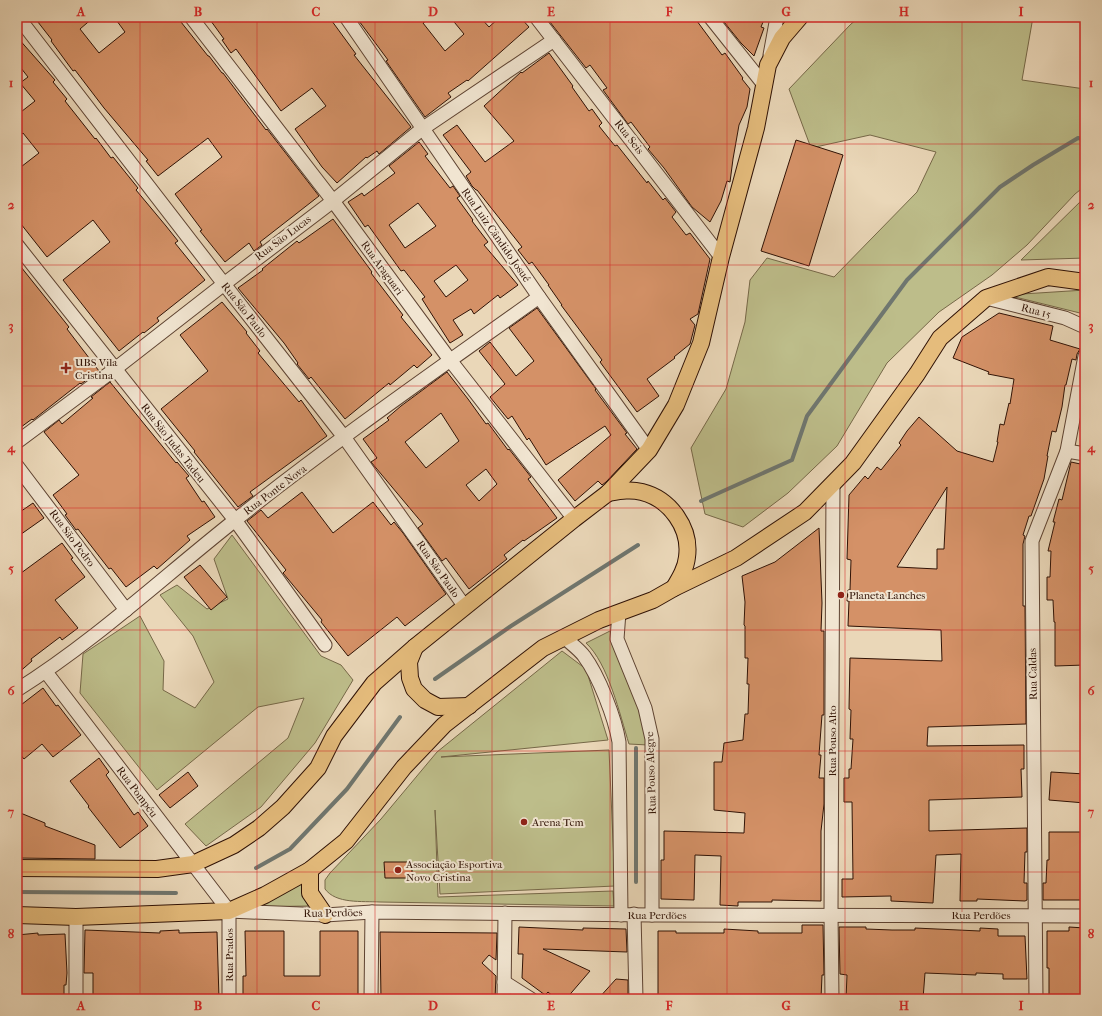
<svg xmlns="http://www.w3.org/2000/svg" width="1102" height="1016" font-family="'IM FELL French Canon',serif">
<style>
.green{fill:#bdbd8a;stroke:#766848}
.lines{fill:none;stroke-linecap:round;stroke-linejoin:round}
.stream{stroke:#6f766f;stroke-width:4}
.building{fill:#d49167;stroke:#301205;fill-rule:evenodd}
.minor-casing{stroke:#5e4332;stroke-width:15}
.major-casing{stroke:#301205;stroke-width:18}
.minor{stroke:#f1e5d1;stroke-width:13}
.major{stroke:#e5bc7c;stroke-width:16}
.grid{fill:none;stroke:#d62828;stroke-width:1;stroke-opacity:0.55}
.poi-dot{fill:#8f2418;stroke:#f1e5d1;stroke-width:1.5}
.labels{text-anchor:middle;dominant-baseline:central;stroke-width:4;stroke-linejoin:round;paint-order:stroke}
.street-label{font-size:11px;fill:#301205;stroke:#f1e5d1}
.poi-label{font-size:11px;fill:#301205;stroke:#f1e5d1;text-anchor:start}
.neatline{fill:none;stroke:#d62828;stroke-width:1.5}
.grid-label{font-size:13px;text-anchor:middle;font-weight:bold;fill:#d62828}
</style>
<rect width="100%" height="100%" fill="#ead7b8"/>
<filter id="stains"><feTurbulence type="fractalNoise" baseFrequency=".005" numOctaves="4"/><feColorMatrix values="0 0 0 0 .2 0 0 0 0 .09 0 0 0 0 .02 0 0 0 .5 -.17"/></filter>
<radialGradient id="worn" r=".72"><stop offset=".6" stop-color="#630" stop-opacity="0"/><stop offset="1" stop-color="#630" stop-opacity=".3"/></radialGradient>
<!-- green -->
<g class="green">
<path d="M859 17H1033L1022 80 1085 89V186L1075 194 1027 245 992 275 939 312 887 363 837 446 788 493 743 527 705 514 691 448 726 389 745 322 750 280 767 258 834 277 917 192 936 152 870 135 811 148 789 89 850 25Z"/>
<path d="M1085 197V258L1021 260Z"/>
<path d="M1085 290 1084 314 1007 295Z"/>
<path d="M232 535 321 656 341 665 353 680 315 743 261 807 206 846 185 824 288 738 304 698 258 707 157 790 80 693 83 654 140 616 164 661 163 690 195 708 214 682 193 636 160 595 177 585 207 609 228 599 214 559Z"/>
<path d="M610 631 613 645 641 712 648 745 629 744C620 715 608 663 586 643Z"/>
<path d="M562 651 586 669 608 740 441 757 609 750 615 886 440 894 435 810 438 897 613 891 614 906 380 902C362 901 336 904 325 889V880L330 873 381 819 437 752Z"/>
<path d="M303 883 308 906 249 907Z"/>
</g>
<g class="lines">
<!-- stream -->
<g class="stream">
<path d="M701 501 792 460 807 416 907 280 1000 187 1033 165 1078 138 1085 140"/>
<path d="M435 679 511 626 638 545"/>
<path d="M636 748V882"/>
<path d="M256 868 290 849 347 789 400 717"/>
<path d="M17 892 176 893"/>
</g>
</g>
<!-- building -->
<g class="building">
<path d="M34 17H94L80 29 99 53 125 32 114 17H177L208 56H209L222 73H223L266 130 267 129 319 196 260 242 262 245 254 251 249 243 225 262 200 231 202 230 175 194 222 157 208 138 158 176 146 161 148 160 104 108 75 70 73 71 51 41 52 40Z"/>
<path d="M208 17H329L356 54 354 55 411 127 379 154 377 151 367 158 366 157 337 183 322 167 295 129 326 106 312 88 281 111 236 49 231 53 222 40 224 39Z"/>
<path d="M356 17H432L423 23 445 51 464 34 450 17H480L489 27 500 17H520L529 27 468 81 467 80 448 93 451 97 425 117 386 61 388 60Z"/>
<path d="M546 17H694L722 55 725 53 743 78 742 79 750 89 747 107 739 125 733 159 730 182 727 181 721 201 710 222 692 207 664 168 648 149 650 147 631 122 628 124 603 90 607 88 590 65 586 68Z"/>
<path d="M720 17H765L761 27 764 28 754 56 741 43Z"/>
<path d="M17 37 55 80 53 82 67 99 65 101 95 139 96 138 111 158 113 157 138 188 136 190 166 226 178 241 175 243 205 280 157 318 159 321 144 333 143 332 119 351 63 280 110 242 93 220 47 257 17 219V170L39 153 23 133 17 138V115L35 101 20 83 28 77 17 63Z"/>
<path d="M549 53 573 86 572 87 589 111 592 109 602 123 599 126 615 146 617 145 647 183 648 181 663 200 665 198 676 212 672 217 686 235 690 233 710 259 698 314 690 319 695 325 690 344 674 357 675 358 647 379 659 396 637 412 600 362 602 360 561 305H562L548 285H549L532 262 529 264 518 250 522 247 477 190H476L472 186 466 176 471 172 443 135 457 125 485 162 514 141 484 106 521 72 522 73Z"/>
<path d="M796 140 843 155 809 266 761 251Z"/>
<path d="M419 142 428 154 425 156 450 188 453 186 460 196 457 198 473 220 472 221 488 242 484 245 518 285 500 298 498 295 474 314 471 309 453 320 463 335 450 343 422 299 425 297 404 270 401 271 368 225 365 227 348 202 362 193 364 196 395 173 389 166ZM418 203 436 226 405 248 389 225ZM456 265 468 280 446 297 434 281Z"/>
<path d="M333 219 372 272 371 273 403 315 401 317 432 355 417 368 414 365 390 385 389 383 345 419 311 377 309 379 297 364 298 363 284 343 238 288 263 270 262 269 297 241 299 243Z"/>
<path d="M17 262 69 327 67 329 99 371 81 384 80 383 33 420 32 419 17 430Z"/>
<path d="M222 302 247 332 246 333 260 351 258 353 299 402 301 400 327 436 250 492 253 496 238 507 194 452 195 451 161 409 208 371 180 335Z"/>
<path d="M537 308 596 389 595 390 627 433 625 434 637 449 606 482 602 485 598 481 575 501 558 480 611 435 605 426 546 465 529 438 527 440 512 416 508 419 490 397 505 384 479 351 490 342 516 376 534 361 509 328Z"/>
<path d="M999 313 1053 326 1050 340 1080 349 1077 354 1076 360 1072 359 1066 385H1065L1062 407 1056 432 1052 431 1047 456H1048L1044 479 1031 516H1029L1023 535 1025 536 1023 544V606H1025L1026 724 928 727 927 746 1024 745V769H1021L1022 797 929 800V831L1027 828V852H1025L1024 883H1027V900L1025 901 977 899V901H960L961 854 936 855 933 903 891 901V896L842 897V879H853L852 802H844V778H849V769H851L853 739H850L851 710 849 709 850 658 942 661 941 630 848 626 849 601H847L848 590H850L851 560 847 559 849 495 865 476 868 479 877 467 881 470 901 445 899 443 907 431 919 417 957 451 993 462 998 442H997L1000 424 1004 425 1009 403 1010 404 1014 379 988 374 989 372 953 358 962 337ZM947 487 944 549H937V569L897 567Z"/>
<path d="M447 372 468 399 486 424 488 423 508 450 509 449 531 477 528 479 557 518 524 541 523 540 504 555 507 559 469 589 446 558 442 561 418 528 423 524 371 462 377 458 363 439 389 420 387 418 401 406ZM441 413 459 441 426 468 405 442ZM486 469 497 484 479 501 466 485Z"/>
<path d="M110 382 176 463 177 462 189 476 186 478 202 502 204 501 215 517 187 536 190 540 157 569 154 566 126 587 111 568 109 569 78 529 76 530 65 515 67 514 53 495 79 475 44 432 59 420 62 424 93 398 91 397Z"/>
<path d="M1071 462 1085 465V487L1081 506 1085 507V665L1055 666V622H1054L1053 600H1047V577H1050L1051 551H1048L1055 522H1053L1059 499 1062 500Z"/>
<path d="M302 492 333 533 373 502 391 525 394 522 403 533 446 594 405 626 397 617 348 656 321 622 322 620 283 573 286 570 247 521 261 510 268 518Z"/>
<path d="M33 503 44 518 17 537V514Z"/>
<path d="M819 528 822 603 821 631H824V715H822L819 755H821L819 778H824V804L821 831V901L772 900V902H738V906L720 905 721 856 695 855 694 900 661 899V860H664V831L744 833 745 813 714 810V762H722L724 743 743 740 745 714H748L749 684H747L748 658H745V626L744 625 745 602 742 576 775 562Z"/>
<path d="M62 543 73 558 71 559 85 577 55 600 78 628 62 640 60 637 31 659 32 661 17 674V576Z"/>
<path d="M200 565 227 597 211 610 184 577Z"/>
<path d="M43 688 56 706 58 705 81 735 53 757 42 744 24 759 17 751V708Z"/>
<path d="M99 758 109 772 106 775 134 815 138 812 148 826 120 848 88 807 89 806 70 781Z"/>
<path d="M188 772 198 786 170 808 159 795Z"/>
<path d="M1051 772 1085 774V803L1049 800Z"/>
<path d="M18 812 45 823V826L95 845V859L17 858Z"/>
<path d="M1049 832H1085V900H1043V883H1046L1047 860H1049Z"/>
<path d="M384 862H412V878H385Z"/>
<path d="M802 925H823L824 975H822L821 999H658V931H676V933H724V929L758 931V933H802Z"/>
<path d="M519 927 583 930V928L626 929 627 952 543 949 590 971 566 999H556L548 992 545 995 522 978 523 954H518Z"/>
<path d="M839 927H866V929L892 930H915V928L980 931V928L998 929V936H1025L1027 979H1003V974L976 973V975L925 973 923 999H846L847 975 840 974Z"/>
<path d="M1069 927 1085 928V999H1049V968H1047V931H1069Z"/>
<path d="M85 930 160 933V931L179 930V933L217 932 219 999H93V973H84Z"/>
<path d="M245 931H284V976H320V931H358V999H243V976H246Z"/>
<path d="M380 932 497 933 496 960 489 955 482 963 496 976 495 999H381Z"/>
<path d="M38 933V935L65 934 67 973 66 985H64V999H17V935Z"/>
<path d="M616 979 628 980V999H598Z"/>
</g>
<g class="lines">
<!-- minor casing -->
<g class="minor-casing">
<g id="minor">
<path d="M18 17 224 284 344 437 465 607"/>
<path d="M191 17 333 201 450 360 574 519"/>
<path d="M346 17 539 297 649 450"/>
<path d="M536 17 721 257"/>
<path d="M710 17 765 86"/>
<path d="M770 55 777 17"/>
<path d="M17 245 235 520 325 645"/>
<path d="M986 298 1065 318 1085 327"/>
<path d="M17 442 115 369 224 284 333 201 422 129 554 40"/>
<path d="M1067 451 1085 454"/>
<path d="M17 466 126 610"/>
<path d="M619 612 617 639 645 708 652 739V915"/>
<path d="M564 637C570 643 579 649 584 656 599 676 615 718 619 742L621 915"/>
<path d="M46 672 229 911"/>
<path d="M17 690C95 641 162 578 234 521 333 442 437 370 539 297"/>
<path d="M229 911 325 915 372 912 652 915 1085 916"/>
<path d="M229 911V999"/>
<path d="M634 914 636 999"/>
<path d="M504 982 531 999"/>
<path d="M76 999V917"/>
<path d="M371 999 372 912"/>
<path d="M504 999 505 913"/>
<path d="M832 999 831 914 833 483"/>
<path d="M1036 999 1032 541 1067 451 1085 356"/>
</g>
</g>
<!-- major casing -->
<g class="major-casing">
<g id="major">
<path d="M608 493C620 491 630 489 642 492 670 499 691 528 687 557 686 568 680 578 674 588"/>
<path d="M415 647 409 662 410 678 414 689 425 700 438 707 469 706"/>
<path d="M17 868 157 869 193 864 234 845 259 828 283 807 318 768 334 736 374 683 415 647 574 519 608 493 649 450 676 405 701 343 721 257 756 128 768 65 782 38 800 17"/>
<path d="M310 870V893L325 915"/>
<path d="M17 915 76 917 229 911 265 895 310 870 346 841 404 767 444 725 543 648 599 620 653 600 674 588 736 558 805 512 853 463 917 374 940 338 986 298 1048 277 1085 282"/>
</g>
</g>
<!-- minor -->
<use href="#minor" class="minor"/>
<!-- major -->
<use href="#major" class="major"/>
</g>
<!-- grid -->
<path class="grid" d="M140 17V999M257 17V999M375 17V999M492 17V999M610 17V999M727 17V999M845 17V999M962 17V999M17 144H1085M17 265H1085M17 386H1085M17 508H1085M17 630H1085M17 751H1085M17 872H1085"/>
<!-- markers -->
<g class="poi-dot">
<path d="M64 362h4v4h4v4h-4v4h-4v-4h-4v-4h4z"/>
<circle cx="841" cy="595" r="4"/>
<circle cx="524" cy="822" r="4"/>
<circle cx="398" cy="870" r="4"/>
</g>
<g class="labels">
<!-- street labels -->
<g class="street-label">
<text transform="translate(629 137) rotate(52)">Rua Seis</text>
<text transform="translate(496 235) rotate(55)">Rua Luiz Cândido Josué</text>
<text transform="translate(283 238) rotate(-37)">Rua São Lucas</text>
<text transform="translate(382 268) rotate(54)">Rua Araguari</text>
<text transform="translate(244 310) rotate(52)">Rua São Paulo</text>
<text transform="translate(1036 311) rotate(14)">Rua 15</text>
<text transform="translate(173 443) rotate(52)">Rua São Judas Tadeu</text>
<text transform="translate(275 490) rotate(-37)">Rua Ponte Nova</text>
<text transform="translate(72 538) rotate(53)">Rua São Pedro</text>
<text transform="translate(438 569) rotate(55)">Rua São Paulo</text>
<text transform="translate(1033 674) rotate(-91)">Rua Caldas</text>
<text transform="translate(832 741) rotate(-90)">Rua Pouso Alto</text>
<text transform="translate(651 773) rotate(-92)">Rua Pouso Alegre</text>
<text transform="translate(137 792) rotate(53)">Rua Pompéu</text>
<text transform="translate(333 913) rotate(-1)">Rua Perdões</text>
<text x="657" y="915">Rua Perdões</text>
<text x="981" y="915">Rua Perdões</text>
<text transform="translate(229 955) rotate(-90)">Rua Prados</text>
</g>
<!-- poi labels -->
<g class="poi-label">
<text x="75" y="362">UBS Vila<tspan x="75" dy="13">Cristina</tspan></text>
<text x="849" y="595">Planeta Lanches</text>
<text x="532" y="822">Arena Tcm</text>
<text x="406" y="864">Associação Esportiva<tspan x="406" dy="13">Novo Cristina</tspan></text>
</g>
</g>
<!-- margin -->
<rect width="1102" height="1016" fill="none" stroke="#ead7b8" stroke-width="44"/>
<rect x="22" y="22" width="1058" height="972" class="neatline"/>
<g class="grid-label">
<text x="81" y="16">A</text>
<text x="198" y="16">B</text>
<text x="316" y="16">C</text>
<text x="433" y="16">D</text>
<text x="551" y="16">E</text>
<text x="669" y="16">F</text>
<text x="786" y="16">G</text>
<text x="904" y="16">H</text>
<text x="1021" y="16">I</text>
<text x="11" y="87">1</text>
<text x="1091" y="87">1</text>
<text x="11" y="209">2</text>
<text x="1091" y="209">2</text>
<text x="11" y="330">3</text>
<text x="1091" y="330">3</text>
<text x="11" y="452">4</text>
<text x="1091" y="452">4</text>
<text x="11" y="573">5</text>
<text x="1091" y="573">5</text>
<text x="11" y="695">6</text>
<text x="1091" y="695">6</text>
<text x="11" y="816">7</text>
<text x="1091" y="816">7</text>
<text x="11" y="938">8</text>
<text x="1091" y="938">8</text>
<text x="81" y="1010">A</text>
<text x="198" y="1010">B</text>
<text x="316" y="1010">C</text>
<text x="433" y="1010">D</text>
<text x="551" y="1010">E</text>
<text x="669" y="1010">F</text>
<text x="786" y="1010">G</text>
<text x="904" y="1010">H</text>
<text x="1021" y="1010">I</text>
</g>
<rect width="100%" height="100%" filter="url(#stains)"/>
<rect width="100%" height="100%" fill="url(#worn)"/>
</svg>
